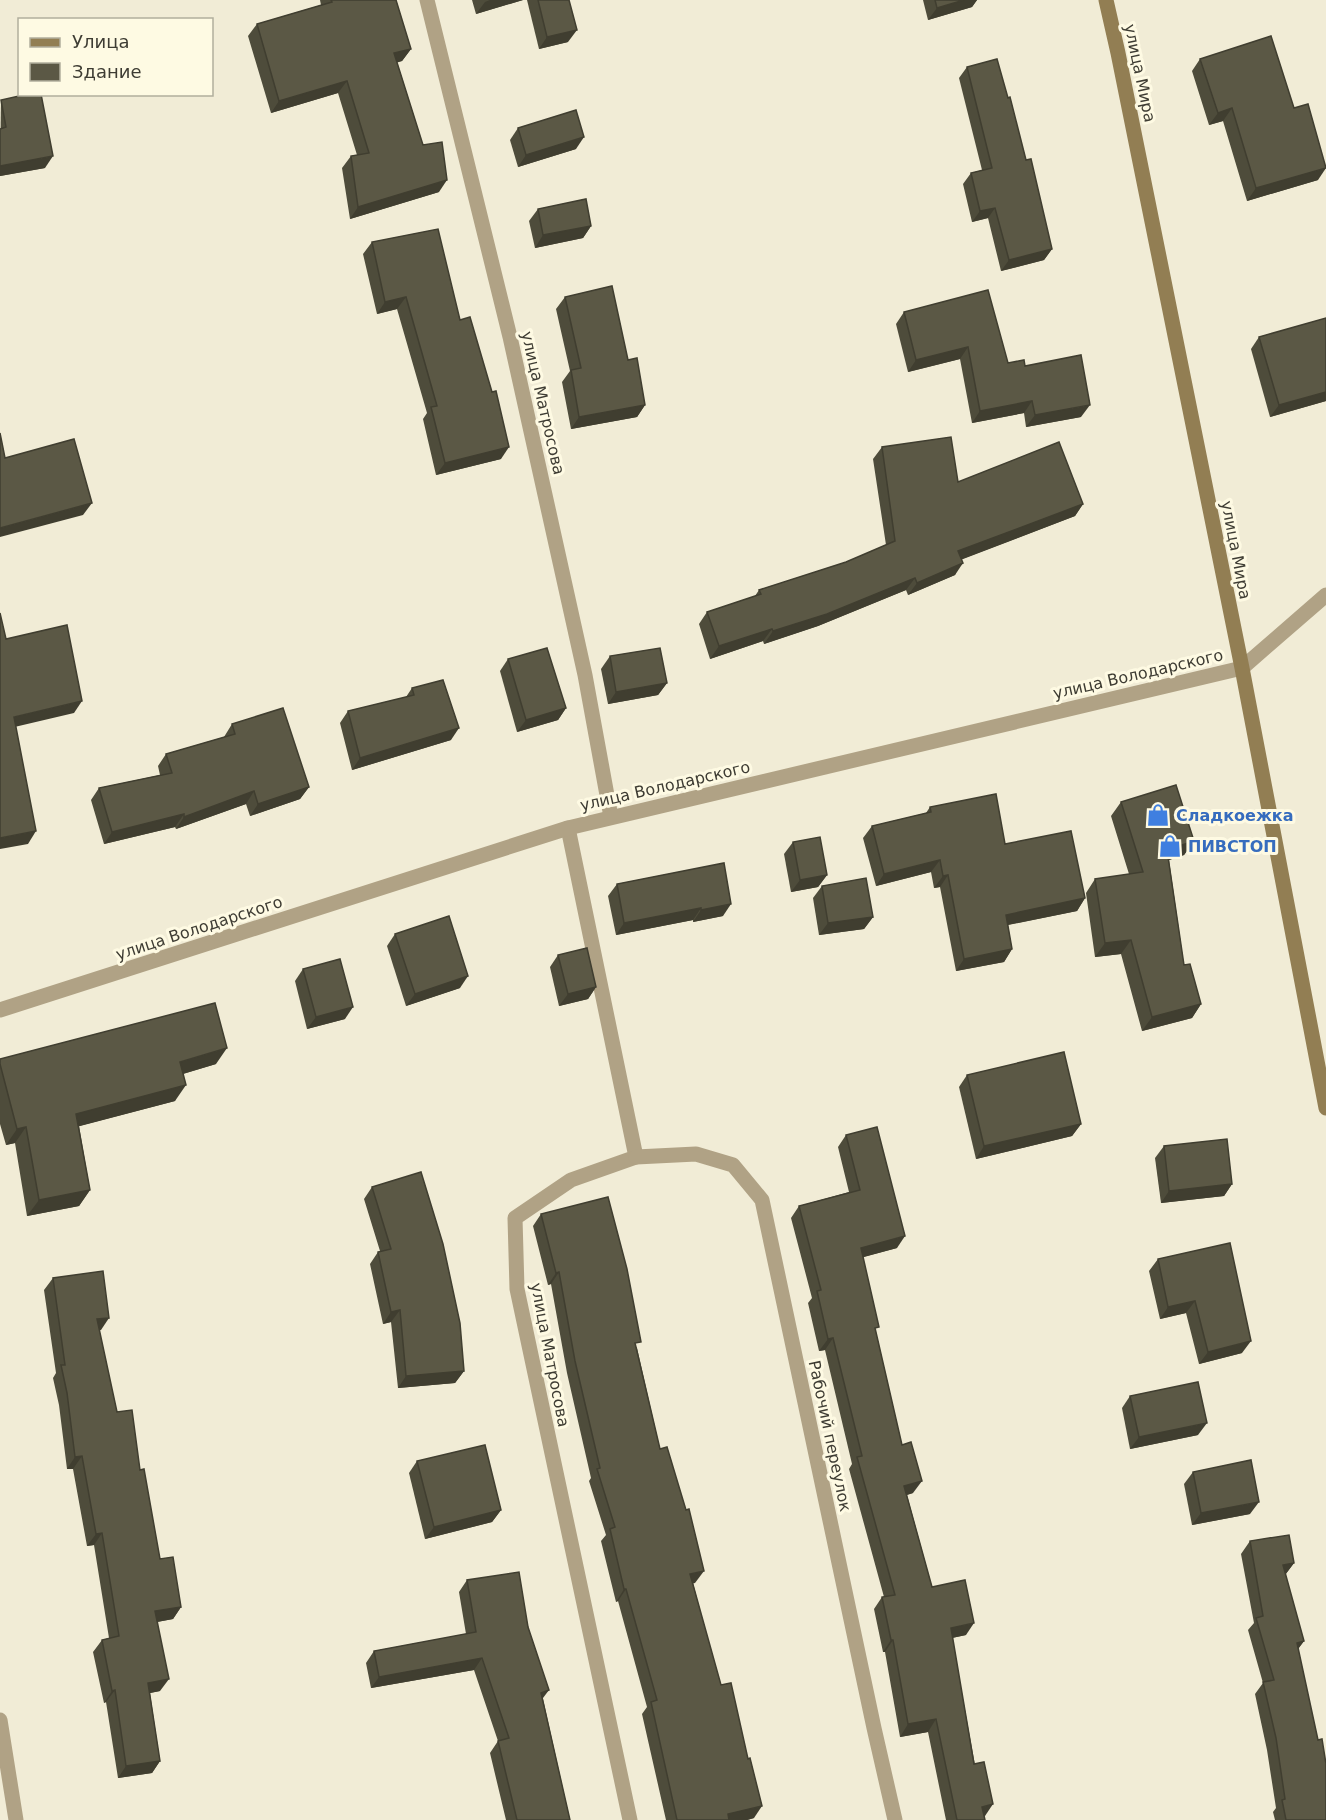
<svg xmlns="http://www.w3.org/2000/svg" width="1326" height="1820" font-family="'DejaVu Sans',sans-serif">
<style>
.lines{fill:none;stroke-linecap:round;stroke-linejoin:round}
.street{stroke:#b0a285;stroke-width:15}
.secondary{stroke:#927e53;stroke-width:15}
.wall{fill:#4e4c3b}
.shaded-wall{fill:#403e30}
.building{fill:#5b5845;stroke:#403e30;stroke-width:1.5}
.labels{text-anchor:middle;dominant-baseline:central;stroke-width:6;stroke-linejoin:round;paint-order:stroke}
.street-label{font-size:16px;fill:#3e3c33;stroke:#fefae3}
.shop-label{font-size:16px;font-weight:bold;fill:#366cbe;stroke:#fefae3;text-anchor:start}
</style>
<rect width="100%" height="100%" fill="#f1ecd6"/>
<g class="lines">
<!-- street -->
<g class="street">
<path d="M427 0 510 337 585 675 611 817"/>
<path d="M568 828 636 1157 571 1180 515 1218 517 1289 630 1820"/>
<path d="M0 1010 568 828 1242 668 1326 595"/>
<path d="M636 1157 696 1154 733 1165 762 1200 874 1728 895 1820"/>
<path d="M0 1720 16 1820"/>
</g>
<!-- secondary -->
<path class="secondary" d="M1106 0 1118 53 1242 668 1326 1108"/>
</g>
<!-- wall -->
<g class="wall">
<path d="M320 0H396L411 49 402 61 397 62 423 145 439 192 350 219 342 168 351 156 357 155 338 93 271 113 248 36 257 24 321 5Z"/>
<path d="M472 0H523L476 14Z"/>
<path d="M527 0H569L568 42 539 49Z"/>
<path d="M923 0H977L972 7 928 20Z"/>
<path d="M1200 59 1294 108 1318 180 1247 201 1223 121 1209 125 1192 71Z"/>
<path d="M967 67 1026 160 1052 249 1044 260 1001 271 988 218 972 222 963 184 971 173 982 170 959 78Z"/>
<path d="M1 100 45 168 0 176Z"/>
<path d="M518 128 576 149 518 167 510 140Z"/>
<path d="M538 209 591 226 583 238 535 248 529 221Z"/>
<path d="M372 242 460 320 501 459 436 475 423 419 427 413 397 309 377 314 363 254Z"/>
<path d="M565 297 628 360 645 405 637 417 571 429 562 382 570 371 556 309Z"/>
<path d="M904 312 1008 363 1025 366 1081 417 1026 427 1024 413 972 423 960 359 908 372 896 324Z"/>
<path d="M1326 318V401L1270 417 1251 349 1259 337Z"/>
<path d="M882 447 958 482 1083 504 1075 516 962 559 955 575 908 595 906 590 818 626 764 644 763 641 710 659 699 624 707 612 755 596 759 590 846 562 886 545 873 459Z"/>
<path d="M610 656 667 683 658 695 608 704 601 669Z"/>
<path d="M508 659 566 708 558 720 517 732 500 671Z"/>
<path d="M412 688 451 740 352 770 340 723 348 711 406 697Z"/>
<path d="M232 724 309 787 300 799 250 816 246 804 176 829 175 827 104 844 91 800 99 788 160 775 158 766 166 754 224 737Z"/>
<path d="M1121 802 1194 841 1184 855 1169 860 1184 965 1201 1004 1192 1018 1142 1031 1121 954 1095 957 1086 893 1095 879 1129 874 1111 816Z"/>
<path d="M930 807 1005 844 1085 898 1077 911 1008 925 1012 949 1004 962 956 971 940 887 934 888 931 872 876 886 863 838 872 826 926 813Z"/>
<path d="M793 842 827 875 818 887 791 892 784 854Z"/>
<path d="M724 863 723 916 693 922V920L616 935 608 896 617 884Z"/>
<path d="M822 886 873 917 864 929 819 935 813 898Z"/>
<path d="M395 934 460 988 406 1006 387 946Z"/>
<path d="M558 955 596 987 588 999 559 1006 550 967Z"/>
<path d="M303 969 345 1019 307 1029 295 981Z"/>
<path d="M0 1059 216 1064 183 1074 175 1101 79 1126 90 1190 79 1206 27 1216 15 1143 6 1145 0 1124Z"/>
<path d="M967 1075 1081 1124 1072 1136 976 1159 959 1087Z"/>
<path d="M846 1135 897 1248 863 1257 876 1332 913 1493 907 1495 932 1587 966 1635 952 1638 985 1820H946L928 1732 900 1737 885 1652H883L874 1609 882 1597H884L849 1469 852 1464 825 1350 819 1351 808 1303 812 1298 791 1218 799 1206 849 1192 838 1147Z"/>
<path d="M1164 1146 1232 1184 1224 1196 1161 1203 1155 1158Z"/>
<path d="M372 1187 464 1371 455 1383 398 1388 391 1322 383 1324 370 1264 378 1252 380 1251 364 1199Z"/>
<path d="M541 1214 637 1348 660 1449 695 1583H693L754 1818 747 1820H666L642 1714 647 1707 618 1601 616 1602 601 1541 606 1535 589 1481 591 1478 567 1373 551 1284 548 1285 533 1226Z"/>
<path d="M1158 1259 1242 1353 1199 1364 1186 1313 1160 1319 1149 1271Z"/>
<path d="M53 1278 101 1330H99L117 1412 140 1470 160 1559 181 1607 173 1619 157 1622 160 1691 150 1693 160 1761 152 1773 118 1778 106 1702 104 1703 93 1652 102 1640 109 1638 94 1545 87 1546 73 1469H67L59 1405 53 1378 56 1373 44 1290Z"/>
<path d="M1130 1396 1198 1435 1130 1449 1122 1408Z"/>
<path d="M417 1461 501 1510 492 1522 425 1539 409 1473Z"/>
<path d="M1193 1472 1250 1514 1192 1525 1184 1484Z"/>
<path d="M1250 1541 1294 1563 1285 1575 1304 1641 1298 1649 1326 1820H1275L1273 1812 1276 1808 1267 1750 1255 1694 1263 1683 1248 1630 1254 1623 1241 1554Z"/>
<path d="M467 1580 528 1627 543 1699 570 1820H506L490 1753 498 1741 474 1670 371 1688 366 1663 374 1651 466 1634 459 1592Z"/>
</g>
<!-- shaded-wall -->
<g class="shaded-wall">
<path d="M490 0H523L476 14 485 2Z"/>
<path d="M964 0H977L972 7 928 20 937 8Z"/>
<path d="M577 30 568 42 539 49 547 37Z"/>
<path d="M411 49 402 61 386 66 394 53Z"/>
<path d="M347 81 338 93 271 113 279 101Z"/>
<path d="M1232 108 1223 121 1209 125 1218 113Z"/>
<path d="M584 137 576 149 518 167 526 155Z"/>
<path d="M53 156 45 168 0 176V166Z"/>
<path d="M1326 168 1318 180 1247 201 1256 188Z"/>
<path d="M447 180 439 192 350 219 358 207Z"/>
<path d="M995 208 988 218 972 222 980 211Z"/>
<path d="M591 226 583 238 535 248 543 235Z"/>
<path d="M1052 249 1044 260 1001 271 1009 260Z"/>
<path d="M406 297 397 309 377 314 385 302Z"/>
<path d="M968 347 960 359 908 372 916 360Z"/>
<path d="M1326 392V401L1270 417 1279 405Z"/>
<path d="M1032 401 1024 413 972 423 980 411Z"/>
<path d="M645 405 637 417 571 429 579 417Z"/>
<path d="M1090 405 1081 417 1026 427 1035 415Z"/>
<path d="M509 447 501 459 436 475 445 463Z"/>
<path d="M92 503 83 515 0 537V528Z"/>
<path d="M1083 504 1075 516 950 564 958 551Z"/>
<path d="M963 563 955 575 908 595 917 583Z"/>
<path d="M915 578 906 590 818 626 764 644 773 631Z"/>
<path d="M772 629 763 641 710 659 719 646Z"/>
<path d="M667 683 658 695 608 704 616 692Z"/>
<path d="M82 701 74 713 6 729 14 717Z"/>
<path d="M566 708 558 720 517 732 526 720Z"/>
<path d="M459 728 451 740 352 770 360 758Z"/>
<path d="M309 787 300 799 250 816 258 804Z"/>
<path d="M254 791 246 804 176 829 184 817Z"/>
<path d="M184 814 175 827 104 844 112 832Z"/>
<path d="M36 831 28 844 0 849V838Z"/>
<path d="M1194 841 1184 855 1157 864 1167 850Z"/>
<path d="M940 860 931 872 876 886 884 874Z"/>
<path d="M827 875 818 887 791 892 800 880Z"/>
<path d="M948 875 940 887 934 888 943 876Z"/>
<path d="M1085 898 1077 911 997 927 1006 915Z"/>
<path d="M731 904 723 916 693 922 701 910Z"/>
<path d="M701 908 693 920 616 935 624 923Z"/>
<path d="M873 917 864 929 819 935 828 923Z"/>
<path d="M1131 940 1121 954 1095 957 1105 943Z"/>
<path d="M1012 949 1004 962 956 971 964 959Z"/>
<path d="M468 976 460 988 406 1006 415 994Z"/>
<path d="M596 987 588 999 559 1006 568 994Z"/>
<path d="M1201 1004 1192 1018 1142 1031 1152 1017Z"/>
<path d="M353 1007 345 1019 307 1029 316 1017Z"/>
<path d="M227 1048 216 1064 169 1078 180 1062Z"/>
<path d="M186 1085 175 1101 65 1130 76 1114Z"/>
<path d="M1081 1124 1072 1136 976 1159 984 1146Z"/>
<path d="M26 1127 15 1143 6 1145 17 1129Z"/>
<path d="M1232 1184 1224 1196 1161 1203 1169 1191Z"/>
<path d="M90 1190 79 1206 27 1216 39 1200Z"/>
<path d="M905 1236 897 1248 853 1260 861 1248Z"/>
<path d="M559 1272 551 1284 548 1285 556 1273Z"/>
<path d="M1195 1301 1186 1313 1160 1319 1168 1307Z"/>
<path d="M400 1310 391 1322 383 1324 391 1312Z"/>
<path d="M109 1318 101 1330 88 1332 97 1319Z"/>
<path d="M833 1338 825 1350 819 1351 828 1339Z"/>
<path d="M1251 1341 1242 1353 1199 1364 1208 1352Z"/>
<path d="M464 1371 455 1383 398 1388 406 1376Z"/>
<path d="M1207 1423 1198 1435 1130 1449 1139 1437Z"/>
<path d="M82 1456 73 1469H67L75 1457Z"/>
<path d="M922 1481 913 1493 896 1498 904 1486Z"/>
<path d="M1259 1502 1250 1514 1192 1525 1201 1513Z"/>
<path d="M501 1510 492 1522 425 1539 434 1527Z"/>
<path d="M102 1533 94 1545 87 1546 96 1534Z"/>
<path d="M1294 1563 1285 1575 1283 1565Z"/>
<path d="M704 1571 695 1583 682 1586 690 1574Z"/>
<path d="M624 1589H626L618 1601 616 1602Z"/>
<path d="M181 1607 173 1619 146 1624 155 1611Z"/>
<path d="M974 1623 966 1635 942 1640 951 1628Z"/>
<path d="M891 1640H893L885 1652H883Z"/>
<path d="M1304 1641 1295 1653 1297 1643Z"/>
<path d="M482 1658 474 1670 371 1688 379 1677Z"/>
<path d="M169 1679 160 1691 140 1695 148 1683Z"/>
<path d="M115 1690 106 1702 104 1703 112 1691Z"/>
<path d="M549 1690 540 1702 541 1693Z"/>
<path d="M936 1719 928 1732 900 1737 908 1724Z"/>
<path d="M160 1761 152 1773 118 1778 126 1766Z"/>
<path d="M993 1804 985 1816 973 1819 982 1807Z"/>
<path d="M762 1806 754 1818 747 1820H725L728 1814Z"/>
</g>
<!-- building -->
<g class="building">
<path d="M331 0H396L411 49 394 53 423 145 442 142 447 180 358 207 351 156 369 153 347 81 279 101 257 24 332 2Z"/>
<path d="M538 0H569L577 30 547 37Z"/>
<path d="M935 0H964L937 8Z"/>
<path d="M1271 36 1294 108 1308 104 1326 168 1256 188 1232 108 1218 113 1200 59Z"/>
<path d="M997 59 1008 98 1010 97 1026 160 1031 159 1052 249 1009 260 995 208 980 211 971 173 992 168 967 67Z"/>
<path d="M28 94H41L53 156 0 166V129L6 127 1 100Z"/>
<path d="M576 110 584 137 526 155 518 128Z"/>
<path d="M586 199 591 226 543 235 538 209Z"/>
<path d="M438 229 460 320 470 317 492 392 496 391 509 447 445 463 431 407 437 406 406 297 385 302 372 242Z"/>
<path d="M612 286 628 360 637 358 645 405 579 417 571 370 581 368 565 297Z"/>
<path d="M988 290 1008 363 1024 360 1025 366 1081 355 1090 405 1035 415 1032 401 980 411 968 347 916 360 904 312Z"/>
<path d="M1326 318V392L1279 405 1259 337Z"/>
<path d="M0 433 5 458 74 439 92 503 0 528Z"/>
<path d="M951 437 958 482 1059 442 1083 504 958 551 963 563 917 583 915 578 827 614 773 631 772 629 719 646 707 612 761 594 759 590 846 562 895 541 882 447Z"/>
<path d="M0 613 6 639 67 625 82 701 14 717 36 831 0 838Z"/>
<path d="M547 648 566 708 526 720 508 659Z"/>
<path d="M660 648 667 683 616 692 610 656Z"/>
<path d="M443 680 459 728 360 758 348 711 414 695 412 688Z"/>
<path d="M283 708 309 787 258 804 254 791 184 817V814L112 832 99 788 172 773 166 754 235 734 232 724Z"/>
<path d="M1176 785 1194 841 1167 850 1184 965 1190 964 1201 1004 1152 1017 1131 940 1105 943 1095 879 1143 872 1121 802Z"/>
<path d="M996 794 1005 844 1071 831 1085 898 1006 915 1012 949 964 959 948 875 943 876 940 860 884 874 872 826 931 812 930 807Z"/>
<path d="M820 837 827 875 800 880 793 842Z"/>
<path d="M724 863 731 904 701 910V908L624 923 617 884Z"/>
<path d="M866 878 873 917 828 923 822 886Z"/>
<path d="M449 916 468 976 415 994 395 934Z"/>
<path d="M587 948 596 987 568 994 558 955Z"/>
<path d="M340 959 353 1007 316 1017 303 969Z"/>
<path d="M215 1003 227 1048 180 1062 186 1085 76 1114 90 1190 39 1200 26 1127 17 1129 0 1064V1059Z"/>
<path d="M1064 1052 1081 1124 984 1146 967 1075Z"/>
<path d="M877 1127 905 1236 861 1248 879 1327 875 1328 902 1445 911 1442 922 1481 904 1486 932 1587 965 1580 974 1623 951 1628 974 1764 984 1762 993 1804 982 1807 985 1820H957L936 1719 908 1724 893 1640H891L882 1597 895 1595 857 1457 862 1456 833 1338 828 1339 817 1291 821 1290 799 1206 860 1190 846 1135Z"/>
<path d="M1227 1139 1232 1184 1169 1191 1164 1146Z"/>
<path d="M421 1172 443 1244 460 1323 464 1371 406 1376 400 1310 391 1312 378 1252 391 1249 372 1187Z"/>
<path d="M608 1197 627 1269 641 1342 635 1343 660 1449 667 1447 686 1510 689 1509 704 1571 690 1574 721 1685 731 1683 748 1759 750 1758 762 1806 728 1814 729 1820H677L651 1702 657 1700 626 1589H624L610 1529 615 1527 597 1469 600 1468 575 1361 559 1272 556 1273 541 1214Z"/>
<path d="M1230 1243 1251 1341 1208 1352 1195 1301 1168 1307 1158 1259Z"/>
<path d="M103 1271 109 1318 97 1319 117 1412 132 1410 140 1470 144 1469 160 1559 173 1557 181 1607 155 1611 169 1679 148 1683 160 1761 126 1766 115 1690 112 1691 102 1640 119 1636 102 1533 96 1534 82 1456 75 1457 67 1393 61 1365H65L53 1278Z"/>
<path d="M1198 1382 1207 1423 1139 1437 1130 1396Z"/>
<path d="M485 1445 501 1510 434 1527 417 1461Z"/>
<path d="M1251 1460 1259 1502 1201 1513 1193 1472Z"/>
<path d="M1289 1535 1294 1563 1283 1565 1304 1641 1297 1643 1318 1740 1322 1739 1326 1764V1820H1286L1282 1800 1285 1799 1276 1738 1263 1682 1274 1680 1256 1618 1263 1616 1250 1541Z"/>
<path d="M519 1572 528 1627 549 1690 541 1693 570 1820H517L498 1741 509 1738 482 1658 379 1677 374 1651 476 1632 467 1580Z"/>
</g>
<!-- icons -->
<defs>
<g id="shop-bare" transform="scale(1.8)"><path d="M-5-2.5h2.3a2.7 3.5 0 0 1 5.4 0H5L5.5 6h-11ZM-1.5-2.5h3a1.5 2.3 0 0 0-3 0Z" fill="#3f7fe0" stroke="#fefae3" stroke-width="2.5" paint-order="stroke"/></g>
</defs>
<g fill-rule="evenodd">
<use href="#shop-bare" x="1158" y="815"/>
<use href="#shop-bare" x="1170" y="846"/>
</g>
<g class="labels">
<!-- street labels -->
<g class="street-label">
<text transform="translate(1140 73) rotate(78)">улица Мира</text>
<text transform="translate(543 403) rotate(77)">улица Матросова</text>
<text transform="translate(1236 550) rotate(79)">улица Мира</text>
<text transform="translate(1138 674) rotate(-13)">улица Володарского</text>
<text transform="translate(665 786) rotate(-13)">улица Володарского</text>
<text transform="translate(199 928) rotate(-18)">улица Володарского</text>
<text transform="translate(550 1355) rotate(79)">улица Матросова</text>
<text transform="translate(830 1436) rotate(78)">Рабочий переулок</text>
</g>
<!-- shop labels -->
<g class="shop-label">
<text x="1176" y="815">Сладкоежка</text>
<text x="1188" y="846">ПИВСТОП</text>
</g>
</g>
<!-- legend -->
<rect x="18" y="18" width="195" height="78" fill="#fefae3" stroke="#b1ae9d" stroke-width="1.5"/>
<rect x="30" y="38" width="30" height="9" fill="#927e53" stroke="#b1ae9d" stroke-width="1.5"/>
<text x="72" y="48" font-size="18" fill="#3e3c33">Улица</text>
<rect x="30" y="63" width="30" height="18" fill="#5b5845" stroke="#b1ae9d" stroke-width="1.5"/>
<text x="72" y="78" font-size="18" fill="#3e3c33">Здание</text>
</svg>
